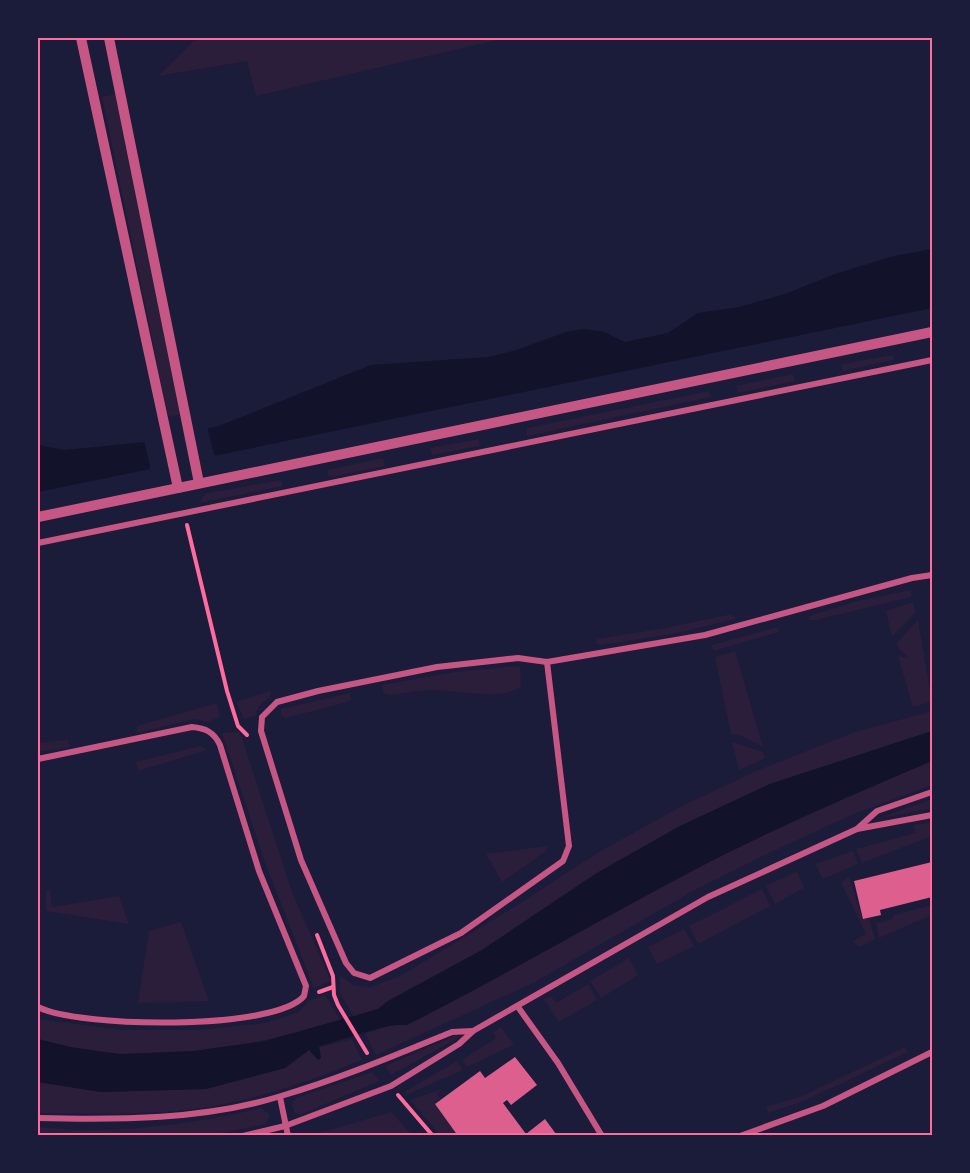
<svg xmlns="http://www.w3.org/2000/svg" width="970" height="1173" font-family="'Golos Text',sans-serif">
<style>
.green{fill:#2a1e3b}
.water{fill:#12122b}
.pier{fill:#1b1b3a}
.building{fill:#dd5f8e}
.lines{fill:none;stroke-linecap:round;stroke-linejoin:round}
.path{stroke:#ff6b9d;stroke-width:4}
.minor{stroke:#c65784;stroke-width:6}
.tertiary{stroke:#c65784;stroke-width:10}
.neatline{fill:none;stroke:#ff6b9d;stroke-width:2}
</style>
<rect width="100%" height="100%" fill="#1b1b3a"/>
<!-- green -->
<g class="green">
<path d="M207 38H506L256 96 247 61 158 76 194 41Z"/>
<path d="M115 94 180 415 168 416 102 97Z"/>
<path d="M893 355 894 360 842 371V364Z"/>
<path d="M793 374 795 381 738 393 736 386Z"/>
<path d="M709 391 711 397 527 436V428Z"/>
<path d="M479 439 480 446 432 455 430 448Z"/>
<path d="M383 458 385 466 329 477 327 470Z"/>
<path d="M281 480 283 486 200 503 203 496 208 493Z"/>
<path d="M911 590V597L816 620H808L809 616 857 601Z"/>
<path d="M913 602 916 612 892 637 886 611Z"/>
<path d="M732 614 736 619 667 635 600 645 596 643 597 639 666 628Z"/>
<path d="M918 620 932 702 913 707 898 656 909 658 898 648 897 643Z"/>
<path d="M778 627 779 632 713 651 712 645Z"/>
<path d="M735 651 763 747 740 735 731 734 715 657Z"/>
<path d="M515 666 520 667 521 686C501 703 452 688 427 690 414 691 402 694 389 695L383 693 382 685 455 672Z"/>
<path d="M270 691 271 696 258 707 255 716 244 719 236 702Z"/>
<path d="M350 693 351 701 286 718 281 716V709Z"/>
<path d="M217 703 220 717 208 722 194 719 137 733V726Z"/>
<path d="M932 711V731L770 784 680 826 597 873 482 950 388 1001 378 1009 354 1017 340 993V975L353 985 371 987 402 975 511 909 599 852 682 806 756 771 852 733Z"/>
<path d="M240 732 292 892 331 981 314 988 264 860 222 733Z"/>
<path d="M68 740 70 747 38 752V743Z"/>
<path d="M732 742 763 752 765 758 739 770Z"/>
<path d="M200 746 207 750 138 771 136 762Z"/>
<path d="M932 761V785L856 813 769 853 693 891 535 982 376 1055 365 1034 394 1024H408C504 976 597 921 692 871 770 830 852 795 932 761Z"/>
<path d="M932 799V808L877 819Z"/>
<path d="M932 822V836L862 863 856 849 915 833 914 825Z"/>
<path d="M548 846 545 852 502 882 486 854Z"/>
<path d="M853 851 858 864 823 879 815 864Z"/>
<path d="M797 871 804 888 775 904 766 886Z"/>
<path d="M849 877 863 919H869L875 939 859 947 853 941 866 934 841 882Z"/>
<path d="M762 889 770 906 698 944 689 926Z"/>
<path d="M50 890 52 907 119 896 129 924 46 911V891Z"/>
<path d="M932 905V915L879 938 876 923 893 919V915Z"/>
<path d="M181 922 209 1001 138 1003 149 931Z"/>
<path d="M684 929 694 946 657 964 648 947Z"/>
<path d="M629 958 638 975 601 998 590 981Z"/>
<path d="M588 984 597 1000 559 1022 544 999 551 996 556 1003Z"/>
<path d="M325 995 341 1021C272 1040 190 1060 119 1054 91 1052 64 1046 38 1039V1019L122 1030H199L265 1023 299 1012 308 1001Z"/>
<path d="M501 1027 514 1045 467 1067 462 1060 496 1038 493 1032Z"/>
<path d="M457 1035 458 1038 391 1075 385 1066Z"/>
<path d="M352 1039 362 1060C312 1080 262 1098 208 1107 152 1116 94 1113 38 1113V1082L101 1092 206 1089 284 1068 309 1050Z"/>
<path d="M905 1047 908 1052 806 1100 768 1113 766 1107 802 1096Z"/>
<path d="M457 1061 463 1070 406 1095 404 1092Z"/>
<path d="M372 1072 379 1081 300 1115 294 1112 292 1104 296 1098Z"/>
<path d="M439 1090 441 1091 437 1094 440 1098 434 1103 457 1135H440L410 1100Z"/>
<path d="M261 1108 270 1115 266 1124 207 1136 38 1135V1127C113 1135 187 1125 261 1108Z"/>
<path d="M391 1112 412 1135H312Z"/>
</g>
<!-- water -->
<g class="water">
<path d="M932 249V308L38 492V445L65 450 145 442 219 426 371 365 488 357 517 350 566 332 584 329 604 332 625 342 668 333 698 313 739 307 785 294 835 274 894 256Z"/>
<path d="M932 731V761C852 795 770 830 692 871 597 921 504 976 407 1025 384 1023 345 1040 319 1046L321 1058 318 1060 309 1050 285 1068 206 1089 101 1092 38 1082V1039L70 1047 120 1054 193 1051 265 1041 378 1009 388 1001 482 950 597 873 680 826 770 784Z"/>
</g>
<!-- pier -->
<path class="pier" d="M207 426 214 454 218 458 149 473 150 466 144 440Z"/>
<!-- building -->
<g class="building">
<path d="M932 862V897L880 910 881 915 863 919 854 881Z"/>
<path d="M515 1057 537 1085 511 1105 507 1100 503 1103 526 1134 545 1119 556 1134 458 1136 435 1104 480 1071 485 1078Z"/>
</g>
<g class="lines">
<!-- path -->
<g class="path">
<path d="M187 525 227 691 238 726 247 735"/>
<path d="M317 935 333 976 334 995 338 1005 367 1053"/>
<path d="M319 992 333 987"/>
<path d="M398 1095 433 1136"/>
</g>
<!-- minor -->
<g class="minor">
<path d="M38 543 932 360"/>
<path d="M547 662 569 846 563 861 461 933 370 978 354 973 346 963 301 860 261 731 262 717 277 702 318 691 437 667 518 658 547 662 705 635 912 578 932 575"/>
<path d="M38 759 192 727C205 728 214 732 220 745L259 871 306 986 304 996C275 1031 78 1028 38 1007"/>
<path d="M932 792 877 811 857 829 932 815"/>
<path d="M518 1007 558 1063 602 1136"/>
<path d="M280 1097 288 1136"/>
<path d="M38 1118C118 1120 204 1120 281 1096 339 1079 396 1055 452 1032L473 1031"/>
<path d="M243 1136 285 1126 391 1086 459 1044 473 1031 708 897 857 829"/>
<path d="M740 1136 823 1106 932 1052"/>
</g>
<!-- tertiary -->
<g class="tertiary">
<path d="M81 38 178 488"/>
<path d="M109 38 199 483"/>
<path d="M38 517 932 332"/>
</g>
</g>
<!-- border -->
<rect width="970" height="1173" fill="none" stroke="#1b1b3a" stroke-width="78"/>
<rect x="39" y="39" width="892" height="1095" class="neatline"/>
</svg>
